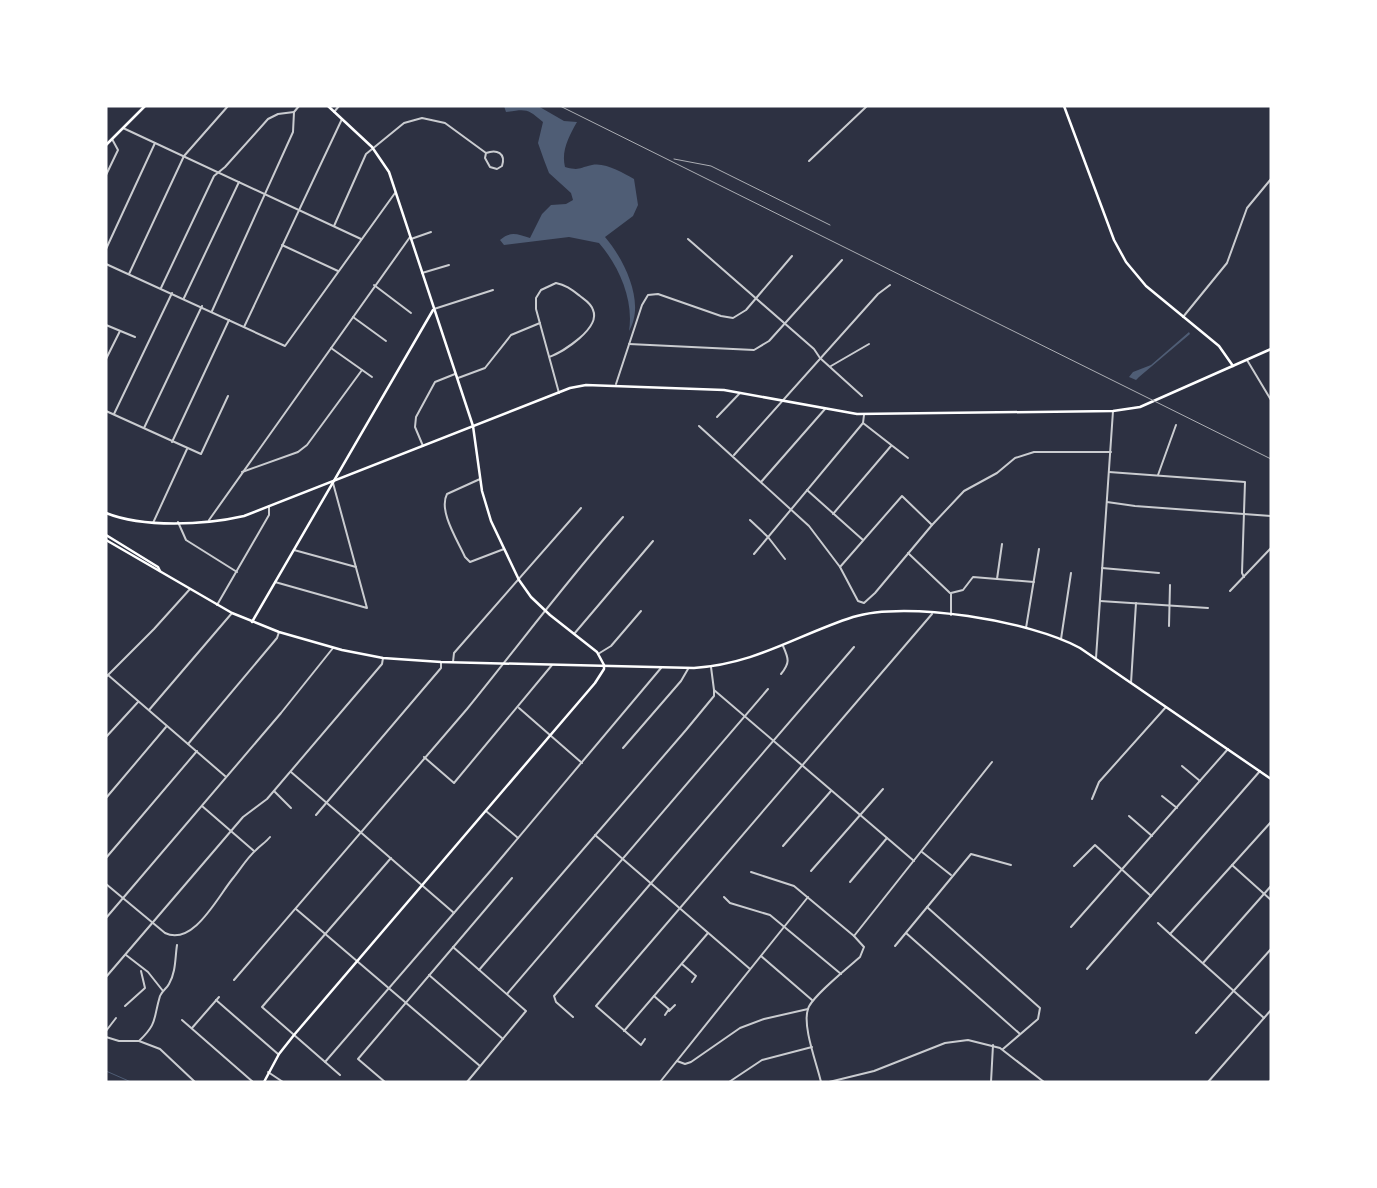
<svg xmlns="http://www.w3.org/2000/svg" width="1377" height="1188" font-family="Jost,sans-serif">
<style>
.water{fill:#4f5d75}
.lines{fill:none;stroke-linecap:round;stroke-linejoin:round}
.stream{stroke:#4f5d75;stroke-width:1}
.minor{stroke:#caccd0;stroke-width:2}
.tertiary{stroke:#caccd0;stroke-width:2}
.secondary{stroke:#fff;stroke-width:2.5}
.primary{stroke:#fff;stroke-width:2.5}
.rail{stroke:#abadb3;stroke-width:1}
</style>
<rect width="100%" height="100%" fill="#2d3142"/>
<!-- water -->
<g class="water">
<path d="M504 106H538L564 121 577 122C569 136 561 151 565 167 580 171 578 168 592 165 605 162 623 173 634 179L638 205 633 216 605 237C624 259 646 303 629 331 634 300 619 266 599 243L569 237 504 245 500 240C510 231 517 234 530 238L542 214 551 205 566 204 573 200 571 193 549 173 544 160 538 143 543 122C527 108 526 109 506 112Z"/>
<path d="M1189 332 1190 334 1139 377 1136 380 1129 377 1133 372 1151 365Z"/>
</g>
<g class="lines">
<!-- stream -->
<path class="stream" d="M106 1071 131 1082"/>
<!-- minor -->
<g class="minor">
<path d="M334 112 339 106"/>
<path d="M123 128 361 239"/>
<path d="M809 161 867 106"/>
<path d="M106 175 118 150 112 139"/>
<path d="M334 226 366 154 404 123 422 118 445 123 486 153C497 149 506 153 502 166L497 169 490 167 485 158 486 153"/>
<path d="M411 239 431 232"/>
<path d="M688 239 814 349 820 358 862 396"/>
<path d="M282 245 338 271"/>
<path d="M106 249 155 143"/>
<path d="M106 264 285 346 395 193"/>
<path d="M422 273 449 265"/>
<path d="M129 274 184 156 228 106"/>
<path d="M374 285 411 313"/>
<path d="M161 288 214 176 225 167 268 119 278 114 294 112"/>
<path d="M184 298 239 182"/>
<path d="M434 309 493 290"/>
<path d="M212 311 293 132 294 112 299 106"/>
<path d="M353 317 386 341"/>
<path d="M1183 317 1227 263 1247 208 1271 179"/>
<path d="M106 325 135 337"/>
<path d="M244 327 342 119"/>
<path d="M629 344 754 350 769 341 842 260"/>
<path d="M331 348 372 377"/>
<path d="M549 357C563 352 601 328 593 310 591 303 585 300 580 296 572 290 566 285 556 283L541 290 536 298V309L559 393"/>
<path d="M106 359 120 331"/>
<path d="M1247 360 1271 400"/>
<path d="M831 366 869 344"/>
<path d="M458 378 485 368 511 335 540 323"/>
<path d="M616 384 642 305 648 295 658 294 721 316 733 318 746 310 792 256"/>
<path d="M106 411 201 454 228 396"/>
<path d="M114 414 172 293"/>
<path d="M864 415 863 423 908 458"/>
<path d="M717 417 740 393"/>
<path d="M699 426 809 526 840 567 858 601 864 603 875 593 932 525 964 491 997 473 1015 458 1034 452H1111"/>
<path d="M144 428 202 306"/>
<path d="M172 442 229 320"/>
<path d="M423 446 415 427 416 417 435 382 455 374"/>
<path d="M734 455 878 294 890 285"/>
<path d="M242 472 298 452 307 445 362 370"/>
<path d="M1109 472 1245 482 1242 573 1244 577"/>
<path d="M1158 475 1176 425"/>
<path d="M480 479 447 494C438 511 458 541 465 557L470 562 504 549"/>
<path d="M761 482 825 409"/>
<path d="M807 490 863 540"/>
<path d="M1107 502 1135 506 1271 516"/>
<path d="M833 514 891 446"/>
<path d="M209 520 410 237"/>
<path d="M750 520 768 537 785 559"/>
<path d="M178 522 186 540 237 572"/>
<path d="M153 523 187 449"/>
<path d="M294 550 356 567"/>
<path d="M908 553 950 593"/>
<path d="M754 554 863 423"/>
<path d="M840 567 902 496 932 525"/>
<path d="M1102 568 1159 573"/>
<path d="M997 579 1002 544"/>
<path d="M275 582 367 608 333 483"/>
<path d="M1230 591 1271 548"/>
<path d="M1100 601 1208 608"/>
<path d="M217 605 269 515V506"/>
<path d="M951 615V593L963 590 973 577 1034 582"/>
<path d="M1169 626 1170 585"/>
<path d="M1026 628 1039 549"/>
<path d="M574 634 653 541"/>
<path d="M1061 639 1071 573"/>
<path d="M598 654 611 646 641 611"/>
<path d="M1096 658 1113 411"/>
<path d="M453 662 454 653 581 508"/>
<path d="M711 667 714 690 914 861"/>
<path d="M781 674C790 663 789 659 783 646"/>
<path d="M108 675 225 776"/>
<path d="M106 677 154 629 190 589"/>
<path d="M1131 683 1136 603"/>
<path d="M519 708 582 763"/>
<path d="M149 710 232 613"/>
<path d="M106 737 138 702"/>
<path d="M188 744 277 638 279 632"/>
<path d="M623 748 681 681 688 669"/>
<path d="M424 757 454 783 552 665"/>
<path d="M1182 766 1200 781"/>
<path d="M291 772 454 913"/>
<path d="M274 791 291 808"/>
<path d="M1162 796 1177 808"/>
<path d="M106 798 166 727"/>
<path d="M1092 799 1099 782 1166 707"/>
<path d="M202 806 254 851"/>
<path d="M486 811 518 838"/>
<path d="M316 815 441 668V662"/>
<path d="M1129 816 1152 836"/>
<path d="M595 835 750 969"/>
<path d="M783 846 831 791"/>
<path d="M922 852 951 875"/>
<path d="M106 858 197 751"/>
<path d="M1232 865 1271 900"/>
<path d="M1074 866 1095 845 1151 896"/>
<path d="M811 871 883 789"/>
<path d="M751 872 794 886 854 936 864 947 860 957C849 967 811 997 808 1009 802 1026 817 1064 821 1082"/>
<path d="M850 882 887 838"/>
<path d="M106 884 165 933C194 947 219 894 234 877 241 868 248 857 256 850 261 845 266 842 270 837"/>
<path d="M724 897 730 903 770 915 841 974"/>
<path d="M927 907 1040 1008 1038 1019 1003 1049"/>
<path d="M296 909 480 1066"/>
<path d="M106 918 281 713 333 648"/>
<path d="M1158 923 1170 934"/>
<path d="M1071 927 1228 749"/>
<path d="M906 933 1020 1034"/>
<path d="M854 936 992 762"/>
<path d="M895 946 971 854 1011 865"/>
<path d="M453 947 526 1011 467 1082"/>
<path d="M126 955 148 972 163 991"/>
<path d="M761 956 812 1000"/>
<path d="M1203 963 1271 886"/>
<path d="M682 964 696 976 692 982"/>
<path d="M1087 969 1260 771"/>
<path d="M479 970 686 730 714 696V690"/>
<path d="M429 975 503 1039"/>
<path d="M106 977 243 817 267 799 382 664 383 658"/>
<path d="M234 980 467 709C519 645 568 579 623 517"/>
<path d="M507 994 768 689"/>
<path d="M654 996 669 1009 665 1015"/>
<path d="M216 1000 278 1054"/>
<path d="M125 1006 145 988 141 971"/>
<path d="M669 1011 675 1005"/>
<path d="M573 1017 556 1002 554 996 854 647"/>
<path d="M1264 1018 1170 934 1271 822"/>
<path d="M182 1020 253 1082"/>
<path d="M192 1028 219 997"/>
<path d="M106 1031 116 1018"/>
<path d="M624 1031 708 933"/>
<path d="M1196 1033 1271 949"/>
<path d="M106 1037 119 1041H139C158 1023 153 1019 160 996 162 991 167 988 169 984 176 972 175 958 177 945"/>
<path d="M645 1039 641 1045 596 1006 932 614"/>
<path d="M139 1041 160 1049 195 1082"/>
<path d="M677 1061 685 1064 691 1062 740 1028 764 1019 808 1009"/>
<path d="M325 1062 492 869 661 668"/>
<path d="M268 1072 283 1082"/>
<path d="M340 1075 262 1007 391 858"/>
<path d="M385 1082 358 1059 512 878"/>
<path d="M660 1082 808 897"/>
<path d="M729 1082 762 1060 812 1047"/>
<path d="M1269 1082 1271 1080"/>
</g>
<!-- tertiary -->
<g class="tertiary">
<path d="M829 1082 874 1071 945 1043 968 1040 1000 1048 1044 1082"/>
<path d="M991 1082 993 1045"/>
<path d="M1208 1082 1271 1010"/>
</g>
<!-- secondary -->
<g class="secondary">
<path d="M1064 106 1114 240 1126 262 1146 286 1219 346 1233 366"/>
<path d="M106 513C143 528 205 525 244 516L570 388 586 385 724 390 857 414 1113 411 1140 407 1271 349"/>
<path d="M252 622 433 310"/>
<path d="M264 1082 279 1054 294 1035 595 683 604 669V665L597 652 550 615 531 597 519 580 491 521 482 491 473 426 389 172 372 147 328 106"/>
</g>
<!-- primary -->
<g class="primary">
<path d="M106 145 145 106"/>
<path d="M106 535 158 567 160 571"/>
<path d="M106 540 232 613 279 632 342 650 383 658 441 662 694 668C756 664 797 635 853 617 906 600 1031 621 1080 648L1271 779"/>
</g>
<!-- rail -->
<g class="rail">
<path d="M560 106 1271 459"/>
<path d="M674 159 711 166 830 225"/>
</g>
</g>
<!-- border -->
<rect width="1377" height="1188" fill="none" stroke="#ffffff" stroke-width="215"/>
</svg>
